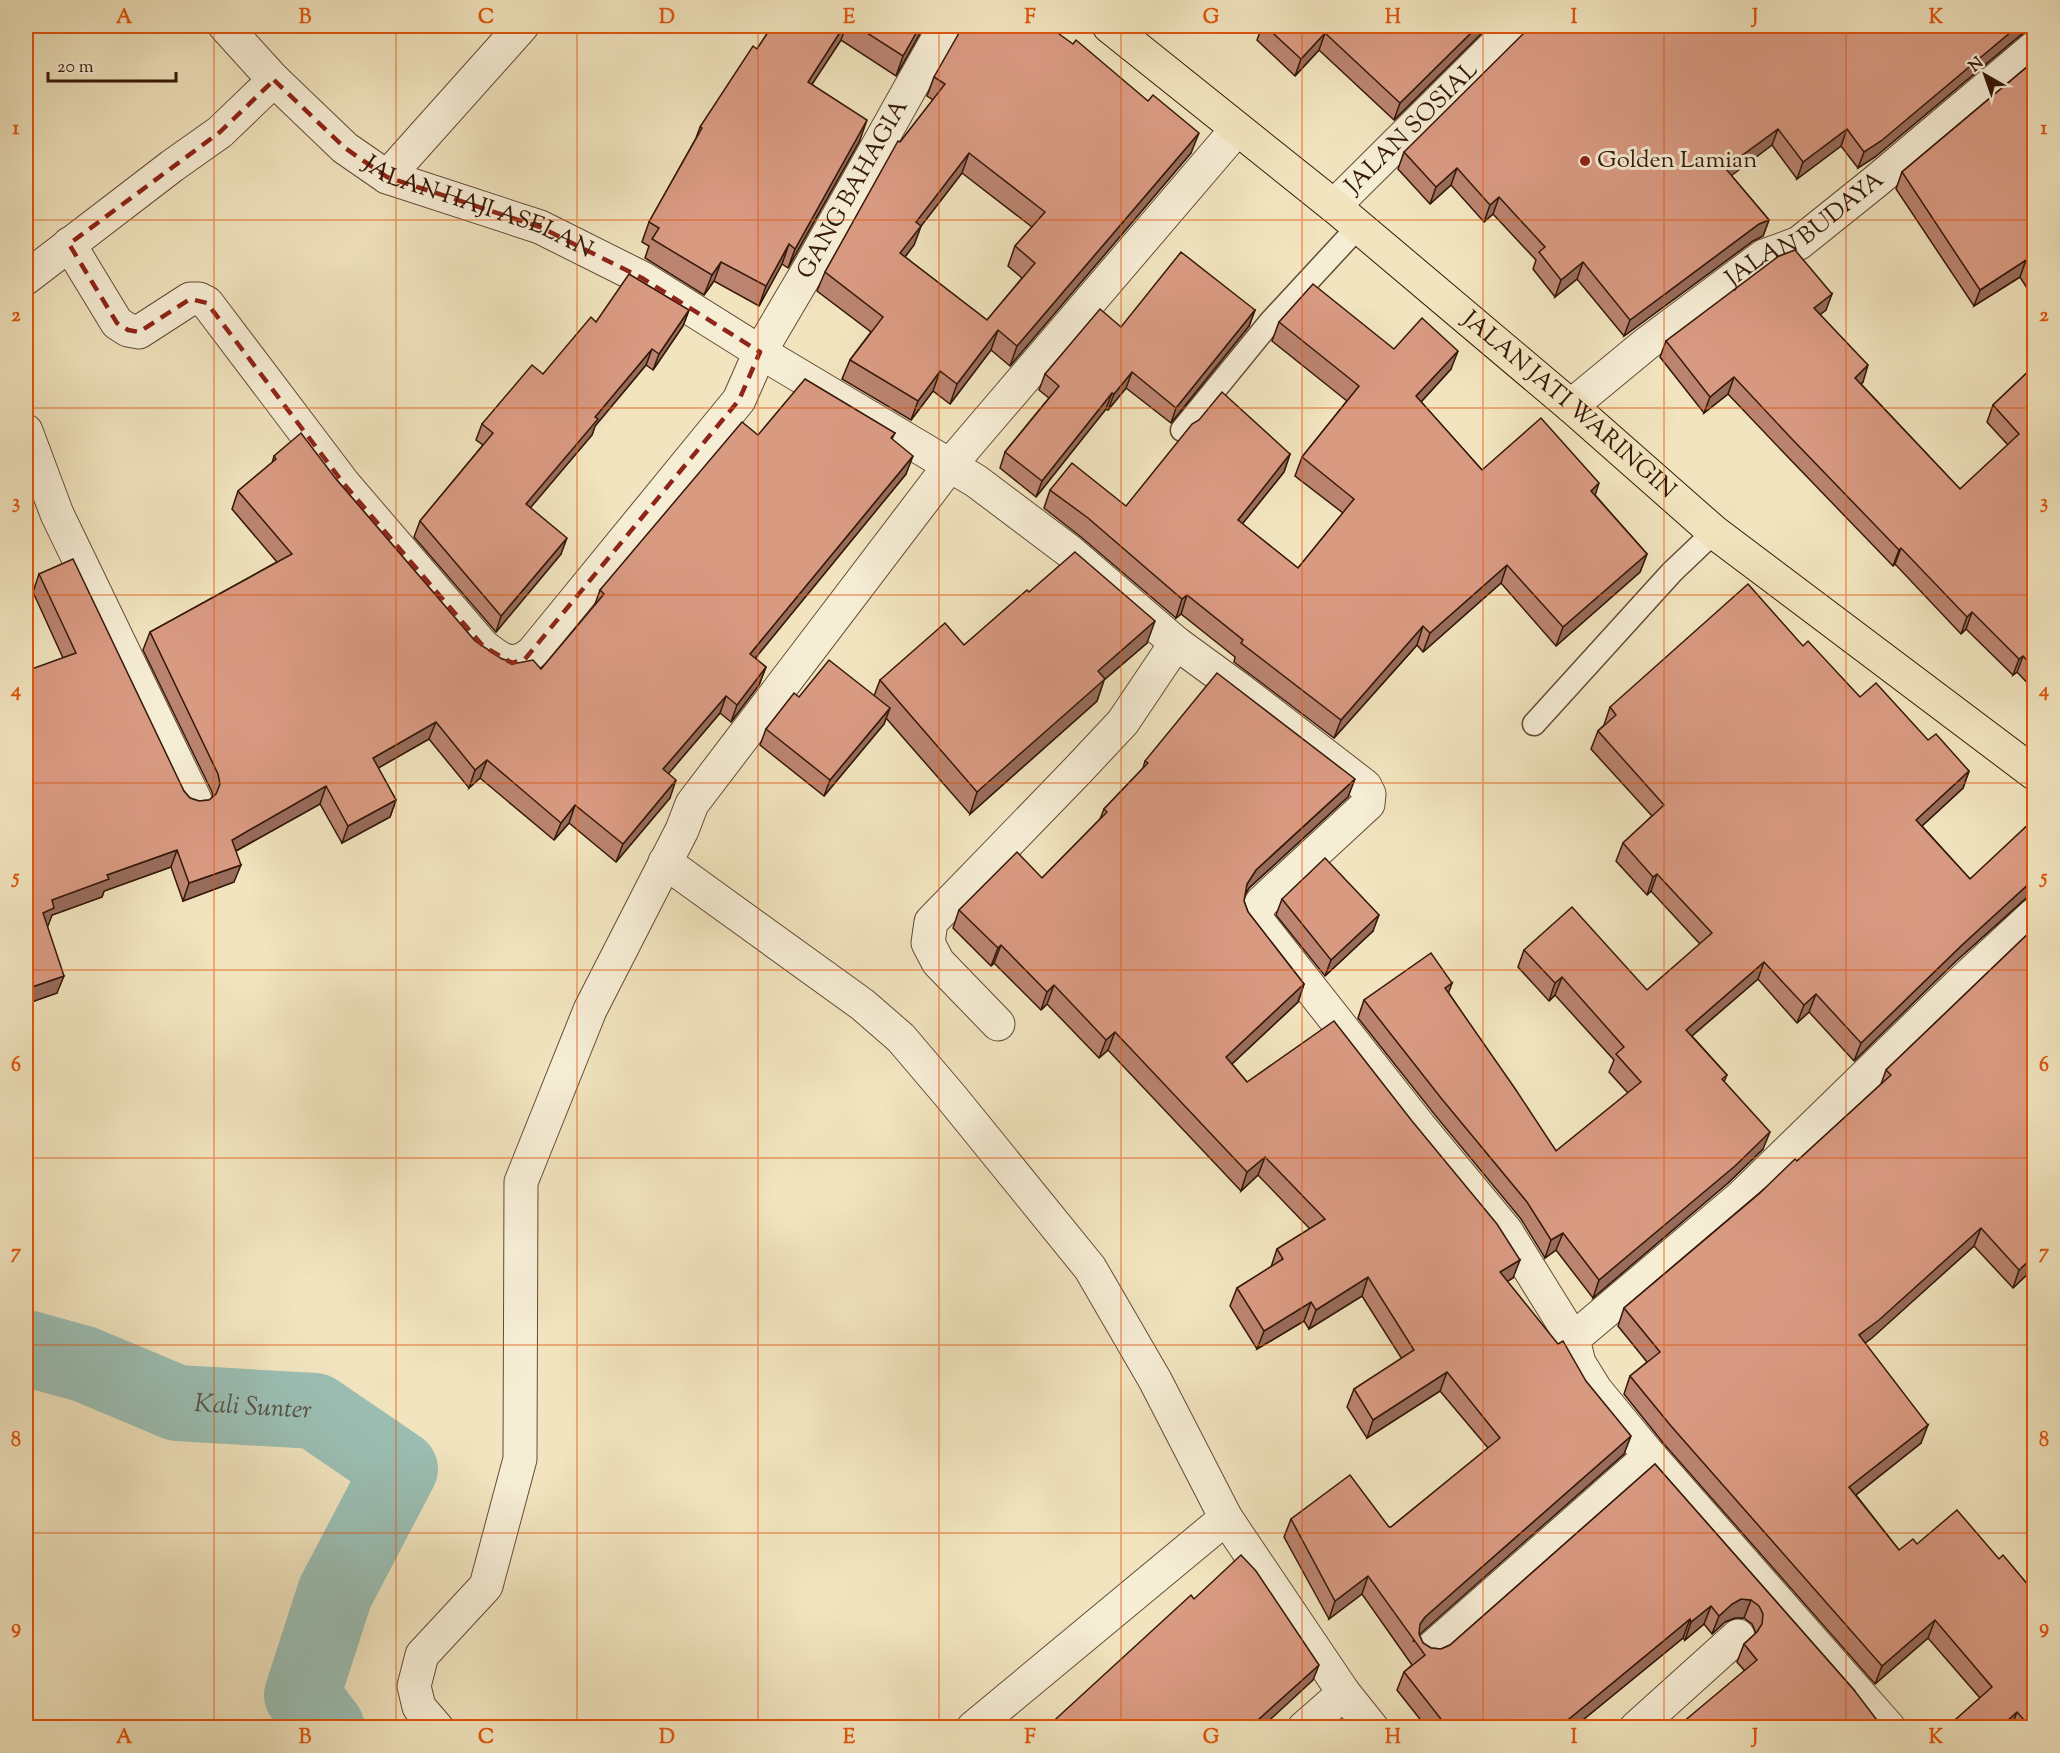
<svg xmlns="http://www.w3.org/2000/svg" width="2060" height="1753" font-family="'Sorts Mill Goudy',serif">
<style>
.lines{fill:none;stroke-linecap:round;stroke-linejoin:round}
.river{stroke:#9bbeb3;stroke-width:76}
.lane-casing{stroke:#644b36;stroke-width:25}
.street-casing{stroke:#644b36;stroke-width:35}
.primary-casing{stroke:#351809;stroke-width:35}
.lane{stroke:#f6edd5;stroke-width:22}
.street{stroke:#f6edd5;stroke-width:33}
.primary{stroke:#f1e4be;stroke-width:33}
.wall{fill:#bb8470;stroke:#351809;stroke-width:1.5;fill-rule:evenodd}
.shaded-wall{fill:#986c5b;stroke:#351809;stroke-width:1.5}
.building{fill:#d99a82;stroke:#351809;stroke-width:1.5;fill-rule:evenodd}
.marked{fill:none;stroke:#8f2418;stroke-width:4.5;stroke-dasharray:12 8;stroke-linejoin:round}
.grid{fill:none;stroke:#df560c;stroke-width:1.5;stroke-opacity:0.55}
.poi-dot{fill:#8f2418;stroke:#f6edd5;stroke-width:2}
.labels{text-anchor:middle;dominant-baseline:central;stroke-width:6;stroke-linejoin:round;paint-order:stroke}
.street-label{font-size:24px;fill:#351809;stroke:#f6edd5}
.poi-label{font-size:24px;fill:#351809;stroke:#f6edd5;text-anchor:start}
.water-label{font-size:26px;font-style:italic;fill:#595244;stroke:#f6edd5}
.neatline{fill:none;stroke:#df560c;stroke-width:2}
.grid-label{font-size:20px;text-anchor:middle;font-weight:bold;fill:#df560c}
</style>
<rect width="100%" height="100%" fill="#f1e4be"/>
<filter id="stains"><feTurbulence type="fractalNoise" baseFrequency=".00333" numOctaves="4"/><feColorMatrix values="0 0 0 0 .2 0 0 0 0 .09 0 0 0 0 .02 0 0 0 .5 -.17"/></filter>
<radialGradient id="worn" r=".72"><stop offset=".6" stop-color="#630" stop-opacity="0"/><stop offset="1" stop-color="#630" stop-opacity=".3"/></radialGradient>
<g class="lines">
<!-- river -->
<path class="river" id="s1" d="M26 1348 84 1364 177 1403 315 1411 400 1469 335 1593 302 1695 327 1728"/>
<!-- lane casing -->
<g class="lane-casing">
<g id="lane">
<path d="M1182 430 1271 321 1358 227"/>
<path d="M1534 724 1672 572 1714 532"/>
</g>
</g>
<!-- street casing -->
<g class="street-casing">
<g id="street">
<path id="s2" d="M225 26 274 80 345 148 387 177 540 227 642 278 760 352 976 481 1069 551 1176 643 1239 689 1365 786 1369 794 1368 804 1262 902 1256 912V919L1420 1127 1506 1231 1573 1339"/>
<path d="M387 177 522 26"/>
<path id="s3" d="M1334 206 1515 26"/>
<path id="s4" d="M69 244 117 323 128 330 139 332 190 299H199L207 303 344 484 483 646C502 661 513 669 533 652L739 400 760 352 810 267 945 26"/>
<path d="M26 278 172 166 220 132 274 80"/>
<path id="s5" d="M1571 406 1646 344 1764 256 1799 243 1875 182 2034 48"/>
<path d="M26 431 57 514 195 800"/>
<path d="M665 862 863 1005 901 1038 952 1098 1090 1268 1155 1380 1226 1518 1344 1693 1372 1728"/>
<path d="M998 1024 938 962 928 943 931 922 1079 769 1123 722 1176 643"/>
<path d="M1431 1649 1650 1456"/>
<path d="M437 1728 419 1707 414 1686 422 1655 486 1586 520 1459 521 1182 590 1010 682 830 692 804 950 465 1237 129"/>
<path d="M973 1728 1226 1518"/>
<path d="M1304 1728 1344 1693"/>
<path d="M1636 1728 1738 1636"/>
<path d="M1889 1728 1650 1456 1595 1389 1579 1363 1573 1339 1741 1197 1968 976 2034 915"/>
</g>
</g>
<!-- primary casing -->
<g class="primary-casing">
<g id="primary">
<path id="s6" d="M1109 26 1334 206 1571 406 1714 532 2034 773"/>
</g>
</g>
<!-- lane -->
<use href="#lane" class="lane"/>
<!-- street -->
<use href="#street" class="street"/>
<!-- primary -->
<use href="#primary" class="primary"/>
</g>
<!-- wall -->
<g class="wall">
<path d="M772 26H924L896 76 841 40 812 84 860 140 788 268 782 264 759 306 714 281 704 295 645 258 649 246 642 242 649 222 696 138 700 127 757 49Z"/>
<path d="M1262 26H1489L1394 120 1319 50 1295 76 1257 40Z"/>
<path d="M2034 26V30H2030L2022 34 1875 157 1858 168 1841 146 1797 179 1772 145 1731 175 1769 220 1763 236 1753 241 1624 336 1577 279 1555 297 1533 269 1536 260 1493 214 1484 222 1451 185 1430 204 1398 169 1404 152Z"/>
<path d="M2034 61V299L2020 277 1974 306 1896 189 1902 172Z"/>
<path d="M934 77 1191 153 1010 366 991 350 950 404 933 391 911 420 842 379 850 360 871 332 817 291 825 272 900 142 933 100 927 96ZM962 173 1032 227 1015 246 1008 266 1022 278 987 320 905 257 914 245 921 226Z"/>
<path d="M689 310 683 326 653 370 646 365 595 426 592 435 530 508 561 554 496 632 414 537 420 521 483 445 476 440 482 424 543 374 596 322Z"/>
<path d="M1255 310 1249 326 1171 423 1126 388 1108 410 1106 409 1036 497 1000 468 1005 452 1049 398 1039 390 1045 374 1121 327Z"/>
<path d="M1826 310 1820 314 1863 382 1861 384 1960 489 2008 445 1987 422 1993 405 2034 366V690L2017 672 2013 675 1966 629 1961 634 1895 564 1893 566 1785 454 1728 394 1704 413 1660 357 1666 341Z"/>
<path d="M1279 322 1394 349 1451 369 1421 402 1482 470 1595 495 1647 554 1640 572 1556 646 1501 583 1423 652 1417 645 1334 738 1234 662 1235 657 1181 614 1176 618 1081 537 1044 508 1050 490 1126 506 1290 454 1284 472 1242 524 1298 568 1343 513 1295 476 1302 457 1347 401 1272 341Z"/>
<path d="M895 433 892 439 906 474 755 658 766 667 759 685 731 722 720 713 668 774 670 798 616 862 569 823 554 840 480 778 469 788 429 739 378 768 396 800 390 817 342 843 320 804 236 851 234 882 183 901 171 867 104 891 102 897 52 915 47 926 57 993 26 1004 63 658 33 592 39 574 184 791 190 798 199 801 209 800 213 797 212 792 143 650 150 632 277 562 232 509 238 491 272 463 274 456 336 479 475 641 502 659 541 669 594 607 600 590 758 435Z"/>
<path d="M1029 592 1147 643 1104 680 1097 701 970 814 886 718 884 724 824 796 760 745 766 729 799 697 874 696 880 680 964 645Z"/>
<path d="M1803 646 1860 697 1928 740 1969 771 1963 788 1922 826 1970 879 2034 824V891L1955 962 1854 1061 1809 1012 1797 1023 1758 979 1692 1036 1727 1075 1724 1082 1763 1149 1728 1183 1593 1298 1556 1250 1545 1258 1521 1219 1435 1115 1358 1018 1364 1000 1452 983 1448 992 1556 1151 1628 1093 1609 1072 1614 1060 1555 995 1549 1001 1518 967 1524 950 1647 990 1700 944 1651 891 1647 895 1616 861 1623 843 1652 816 1591 749 1598 731 1604 725 1610 707Z"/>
<path d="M1145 761 1348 797 1249 888 1245 895 1244 901 1248 912 1304 984 1298 1002 1232 1064 1247 1082 1513 1278 1507 1281 1624 1454 1419 1634 1423 1643 1431 1648 1441 1649 1450 1645 1655 1464 1854 1690 1744 1670 1737 1662 1744 1644 1756 1633 1752 1624 1744 1618H1735L1725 1622 1712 1634 1704 1624 1685 1640 1683 1638 1573 1728H1427L1397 1690 1404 1672 1412 1665 1362 1594 1329 1619 1284 1537 1291 1519 1391 1527 1488 1448 1440 1391 1367 1438 1347 1407 1354 1389 1402 1359 1362 1296 1309 1329 1304 1321 1257 1349 1230 1306 1237 1288 1271 1267 1277 1249 1310 1229 1258 1175 1241 1191 1108 1050 1099 1058 1047 1004 1041 1010 994 963 991 966 953 928 959 910 1042 878 1100 819 1104 809 1143 768Z"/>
<path d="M1282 899 1373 931 1325 976 1276 915Z"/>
<path d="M2034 928V1268L2013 1288 1974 1246 1865 1343 1921 1443 1856 1495 1899 1550 1917 1544 1999 1559 2034 1728H1946L1980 1698 1928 1638 1875 1684 1664 1444 1624 1394 1630 1376 1647 1362 1618 1326 1624 1308 1797 1161 1881 1084 1886 1070Z"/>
</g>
<!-- shaded-wall -->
<g class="shaded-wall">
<path d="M844 26H846L841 40 801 101 808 82Z"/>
<path d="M920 26H924L896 76 903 56Z"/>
<path d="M1478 26H1489L1394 120 1400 103Z"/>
<path d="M2018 26H2034V30H2030L2022 34 1875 157 1858 168 1864 152Z"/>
<path d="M1325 33 1319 50 1295 76 1301 59Z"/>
<path d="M867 120 860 140 788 268 795 249Z"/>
<path d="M1778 129 1772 145 1719 185 1725 168Z"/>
<path d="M1847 129 1841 146 1797 179 1803 162Z"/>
<path d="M1199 133 1191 153 1010 366 1017 346Z"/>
<path d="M969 153 962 173 921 226 914 245 893 272 900 253 916 222Z"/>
<path d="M1457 168 1451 185 1430 204 1436 187Z"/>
<path d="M1499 197 1493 214 1484 222 1490 205Z"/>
<path d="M1769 220 1763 236 1753 241 1624 336 1630 320 1759 224Z"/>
<path d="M789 244 782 264 759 306 766 286Z"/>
<path d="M2026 260 2020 277 1974 306 1980 290Z"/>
<path d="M721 262 714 281 704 295 712 275Z"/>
<path d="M1583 262 1577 279 1555 297 1561 280Z"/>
<path d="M1832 294 1826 310 1808 324 1814 308Z"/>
<path d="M689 310 683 326 653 370 659 354Z"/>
<path d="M1255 310 1249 326 1171 423 1176 408Z"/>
<path d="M998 330 991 350 950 404 957 384Z"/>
<path d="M652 349 646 365 595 426 592 435 520 520 526 504 595 417Z"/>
<path d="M1458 351 1451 369 1409 415 1416 396Z"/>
<path d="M1868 365 1863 382 1849 394 1855 378Z"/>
<path d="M940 371 933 391 911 420 918 401Z"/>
<path d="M1132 372 1126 388 1108 410 1114 394Z"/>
<path d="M1734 377 1728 394 1704 413 1710 397Z"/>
<path d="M1112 393 1106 409 1036 497 1042 481Z"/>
<path d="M1290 454 1284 472 1231 538 1238 520Z"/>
<path d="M913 456 906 474 744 672 750 654Z"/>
<path d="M1599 483 1593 502 1591 491Z"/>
<path d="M567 538 561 554 496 632 501 616Z"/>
<path d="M1901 548 1895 564 1893 566 1899 550Z"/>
<path d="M1647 554 1640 572 1556 646 1563 627Z"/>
<path d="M1507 565 1501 583 1423 652 1430 633Z"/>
<path d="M1187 595 1181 614 1176 618 1182 599Z"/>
<path d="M1972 612 1966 629 1961 634 1967 617Z"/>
<path d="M1155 621 1147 643 1104 680 1097 701 970 814 977 792 1098 671Z"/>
<path d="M1423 626 1417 645 1334 738 1341 720Z"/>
<path d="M2023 656 2017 672 2013 675 2019 659Z"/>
<path d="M766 667 759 685 731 722 737 705Z"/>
<path d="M726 696 720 713 657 787 663 769Z"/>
<path d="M890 708 884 724 824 796 830 780Z"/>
<path d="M436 722 429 739 366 775 373 758Z"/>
<path d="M487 760 480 778 469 788 475 770Z"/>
<path d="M1969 771 1963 788 1910 837 1916 820Z"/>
<path d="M1355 779 1348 797 1249 888 1240 902 1247 884 1256 870Z"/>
<path d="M676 780 670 798 616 862 623 844Z"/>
<path d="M326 786 320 804 225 857 232 840Z"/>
<path d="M396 800 390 817 342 843 348 826Z"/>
<path d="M575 805 569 823 554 840 561 823Z"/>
<path d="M177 850 171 867 104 891 102 897 52 915 48 926 36 930 43 913 52 900 107 875Z"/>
<path d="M241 865 234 882 183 901 189 883Z"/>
<path d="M1657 874 1651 891 1647 895 1653 877Z"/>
<path d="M2034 879V891L1955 962 1854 1061 1861 1043 1962 945Z"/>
<path d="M1379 915 1373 931 1325 976 1331 960Z"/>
<path d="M1001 945 994 963 991 966 998 948Z"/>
<path d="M1764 962 1758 979 1679 1047 1686 1030Z"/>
<path d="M64 976 57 993 26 1004V989Z"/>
<path d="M1562 977 1555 995 1549 1001 1555 983Z"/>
<path d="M1452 983 1446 1000 1445 988Z"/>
<path d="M1304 984 1298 1002 1220 1075 1226 1057Z"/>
<path d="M1054 985 1047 1004 1041 1010 1047 992Z"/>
<path d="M1816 994 1809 1012 1797 1023 1804 1005Z"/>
<path d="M1115 1032 1108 1050 1099 1058 1106 1040Z"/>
<path d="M1770 1132 1763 1149 1728 1183 1593 1298 1599 1280Z"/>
<path d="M1265 1157 1258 1175 1241 1191 1247 1172Z"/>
<path d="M1981 1228 1974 1246 1872 1338 1852 1353 1859 1335Z"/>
<path d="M1563 1233 1556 1250 1545 1258 1551 1240Z"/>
<path d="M2034 1256V1268L2013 1288 2019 1270Z"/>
<path d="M1520 1260 1513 1278 1493 1290 1500 1272Z"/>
<path d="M1368 1277 1362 1296 1309 1329 1316 1310Z"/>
<path d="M1311 1302 1304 1321 1257 1349 1264 1331Z"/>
<path d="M1447 1372 1440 1391 1367 1438 1373 1420Z"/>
<path d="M1928 1425 1921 1443 1843 1505 1849 1487Z"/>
<path d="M1631 1436 1624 1454 1419 1635 1413 1642 1420 1624 1425 1617Z"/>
<path d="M1368 1576 1362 1594 1329 1619 1335 1601Z"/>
<path d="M1741 1599 1751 1600 1744 1618H1735L1725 1622 1712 1634 1719 1616 1732 1604Z"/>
<path d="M1711 1606 1704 1624 1685 1640 1691 1622Z"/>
<path d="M1690 1619 1683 1638 1573 1728H1558Z"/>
<path d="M1935 1620 1928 1638 1875 1684 1882 1666Z"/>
<path d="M1319 1665 1313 1680 1261 1728H1249Z"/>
<path d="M2017 1712 2011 1728H1999Z"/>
</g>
<!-- building -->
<g class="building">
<path d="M772 26H844L808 82 867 120 795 249 789 244 766 286 721 262 712 275 652 239 659 228 649 222 702 128 700 127 753 46 757 49Z"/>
<path d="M856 26H920L903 56Z"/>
<path d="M963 26H1048L1073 44 1076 40 1148 101 1153 95 1199 133 1017 346 998 330 957 384 940 371 918 401 850 360 883 317 825 272 898 141 900 142 945 84 934 77ZM969 153 1045 212 1015 246 1035 263 987 320 900 253 921 226 916 222Z"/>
<path d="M1265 26H1478L1400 103 1325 33 1301 59Z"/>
<path d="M1531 26H2018L1881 141 1864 152 1847 129 1803 162 1778 129 1725 168 1769 220 1759 224 1630 320 1583 262 1561 280 1539 252 1545 247 1499 197 1490 205 1457 168 1436 187 1404 152Z"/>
<path d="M2034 61V273L2026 260 1980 290 1902 172Z"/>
<path d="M1795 250 1832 294 1814 308 1868 365 1855 378 1960 489 2019 434 1993 405 2034 366V668L2023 656 2019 659 1972 612 1967 617 1901 548 1899 550 1791 438 1734 377 1710 397 1666 341 1779 256Z"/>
<path d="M1181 252 1255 310 1176 408 1132 372 1114 394 1112 393 1042 481 1005 452 1059 386 1045 374 1100 309 1121 327Z"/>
<path d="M629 274 689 310 659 354 652 349 595 417 598 419 526 504 567 538 501 616 420 521 493 433 482 424 532 365 543 374 591 317 596 322Z"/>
<path d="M1313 284 1394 349 1422 318 1458 351 1416 396 1482 470 1541 418 1599 483 1591 491 1647 554 1563 627 1507 565 1430 633 1423 626 1341 720 1241 643 1243 640 1187 595 1182 599 1088 518 1050 490 1072 463 1126 506 1192 424 1199 420 1222 392 1290 454 1238 520 1298 568 1354 499 1302 457 1359 386 1279 322Z"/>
<path d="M805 379 895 433 891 438 913 456 750 654 766 667 737 705 726 696 663 769 676 780 623 844 575 805 561 823 487 760 475 770 436 722 373 758 396 800 348 826 326 786 232 840 241 865 189 883 177 850 107 875 109 879 52 900 54 908 43 913 64 976 26 989V671L76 653 39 574 73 559 184 791 190 798 199 801 209 800 216 794 220 784 218 774 150 632 292 554 238 491 276 459 274 456 301 433 336 479 475 641 502 659 518 663 533 660 541 669 604 594 600 590 742 422 758 435Z"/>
<path d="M1075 552 1155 621 1098 671 1105 679 977 792 880 680 945 623 964 645 1027 590 1029 592Z"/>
<path d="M1748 584 1803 646 1808 641 1860 697 1876 683 1928 740 1936 734 1969 771 1916 820 1970 879 2032 821 2034 824V879L1962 945 1861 1043 1816 994 1804 1005 1764 962 1686 1030 1727 1075 1722 1079 1770 1132 1735 1166 1599 1280 1563 1233 1551 1240 1527 1202 1441 1098 1364 1000 1431 953 1452 983 1445 988 1516 1090 1556 1151 1641 1082 1616 1054 1624 1047 1562 977 1555 983 1524 950 1572 907 1647 990 1712 933 1657 874 1653 877 1623 843 1664 805 1598 731 1616 715 1610 707Z"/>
<path d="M829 660 890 708 830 780 766 729 794 693 799 697Z"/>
<path d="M1217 673 1355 779 1256 870 1247 884 1244 901 1248 912 1304 984 1226 1057 1247 1082 1334 1021 1412 1121 1497 1224 1520 1260 1500 1272 1558 1344 1563 1341 1586 1381 1631 1436 1425 1617 1420 1624 1419 1634 1423 1643 1431 1648 1441 1649 1450 1645 1655 1464 1854 1690 1883 1728H1676L1757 1660 1744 1644 1757 1632 1762 1624 1763 1614 1759 1606 1751 1600 1741 1599 1732 1604 1719 1616 1711 1606 1691 1622 1690 1619 1558 1728H1448L1404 1672 1425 1655 1368 1576 1335 1601 1291 1519 1350 1475 1389 1527H1391L1500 1438 1447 1372 1373 1420 1354 1389 1414 1350 1368 1277 1316 1310 1311 1302 1264 1331 1237 1288 1283 1259 1277 1249 1325 1219 1265 1157 1247 1172 1115 1032 1106 1040 1054 985 1047 992 1001 945 998 948 959 910 1017 852 1042 878 1107 812 1104 809 1148 763 1145 761Z"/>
<path d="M1325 858 1379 915 1331 960 1282 899Z"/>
<path d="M2034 928V1256L2019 1270 1981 1228 1879 1320 1859 1335 1928 1425 1849 1487 1899 1550 1913 1539 1917 1544 1957 1510 1999 1559 2003 1555 2034 1592V1728H2031L2017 1712 1999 1728H1946L1992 1687 1935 1620 1882 1666 1671 1426 1630 1376 1660 1352 1624 1308 1760 1193 1795 1159 1797 1161 1891 1075 1886 1070Z"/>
<path d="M1241 1555 1256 1571 1319 1665 1249 1728H1046L1191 1595 1194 1599Z"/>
</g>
<!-- marked area -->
<path class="marked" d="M274 80 345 148 387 177 540 227 642 278 760 352 739 400 525 659 512 663 483 646 344 484 207 303 190 299 139 332 128 330 117 323 69 244 220 132Z"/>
<!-- grid -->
<path class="grid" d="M214 26V1728M396 26V1728M577 26V1728M758 26V1728M939 26V1728M1121 26V1728M1302 26V1728M1483 26V1728M1664 26V1728M1846 26V1728M26 220H2034M26 408H2034M26 595H2034M26 783H2034M26 970H2034M26 1158H2034M26 1345H2034M26 1533H2034"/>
<!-- markers -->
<circle class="poi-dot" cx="1585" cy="161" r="6"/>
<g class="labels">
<!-- street labels -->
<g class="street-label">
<text stroke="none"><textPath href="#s3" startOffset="110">JALAN SOSIAL</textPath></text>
<text stroke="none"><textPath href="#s4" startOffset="1258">GANG BAHAGIA</textPath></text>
<text stroke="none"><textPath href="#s2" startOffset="318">JALAN HAJI ASELAN</textPath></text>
<text stroke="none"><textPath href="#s5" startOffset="294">JALAN BUDAYA</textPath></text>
<text stroke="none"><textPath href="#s6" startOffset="596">JALAN JATI WARINGIN</textPath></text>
</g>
<!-- poi labels -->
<g class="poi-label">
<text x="1597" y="161">Golden Lamian</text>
</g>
<!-- water labels -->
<g class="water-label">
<text stroke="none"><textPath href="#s1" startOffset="237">Kali Sunter</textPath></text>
</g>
</g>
<!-- margin -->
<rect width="2060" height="1753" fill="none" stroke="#f1e4be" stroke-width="66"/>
<!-- north arrow -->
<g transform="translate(1985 75) rotate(320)" stroke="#f6edd5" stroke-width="4.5" paint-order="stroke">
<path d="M0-4.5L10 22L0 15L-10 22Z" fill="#351809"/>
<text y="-9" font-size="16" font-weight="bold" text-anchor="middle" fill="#351809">N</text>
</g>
<!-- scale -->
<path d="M48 72v9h128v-9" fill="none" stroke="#351809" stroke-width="3"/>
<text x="57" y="72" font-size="18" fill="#351809" stroke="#f6edd5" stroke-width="4.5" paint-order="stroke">20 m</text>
<rect x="33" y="33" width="1994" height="1687" class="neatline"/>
<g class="grid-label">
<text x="124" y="23">A</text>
<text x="305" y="23">B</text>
<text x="486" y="23">C</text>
<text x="667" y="23">D</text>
<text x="849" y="23">E</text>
<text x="1030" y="23">F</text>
<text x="1211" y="23">G</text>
<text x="1393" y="23">H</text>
<text x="1574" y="23">I</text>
<text x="1755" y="23">J</text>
<text x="1936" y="23">K</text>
<text x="16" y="134">1</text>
<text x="2044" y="134">1</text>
<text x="16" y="321">2</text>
<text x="2044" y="321">2</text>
<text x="16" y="508">3</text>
<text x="2044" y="508">3</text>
<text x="16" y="696">4</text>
<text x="2044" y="696">4</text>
<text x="16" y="883">5</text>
<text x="2044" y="883">5</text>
<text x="16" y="1071">6</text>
<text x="2044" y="1071">6</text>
<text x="16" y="1258">7</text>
<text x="2044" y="1258">7</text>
<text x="16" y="1446">8</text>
<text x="2044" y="1446">8</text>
<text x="16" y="1633">9</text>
<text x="2044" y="1633">9</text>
<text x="124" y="1743">A</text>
<text x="305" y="1743">B</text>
<text x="486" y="1743">C</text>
<text x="667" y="1743">D</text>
<text x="849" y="1743">E</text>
<text x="1030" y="1743">F</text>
<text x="1211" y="1743">G</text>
<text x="1393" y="1743">H</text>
<text x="1574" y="1743">I</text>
<text x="1755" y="1743">J</text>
<text x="1936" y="1743">K</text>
</g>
<rect width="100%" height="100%" filter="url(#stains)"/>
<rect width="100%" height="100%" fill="url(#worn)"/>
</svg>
